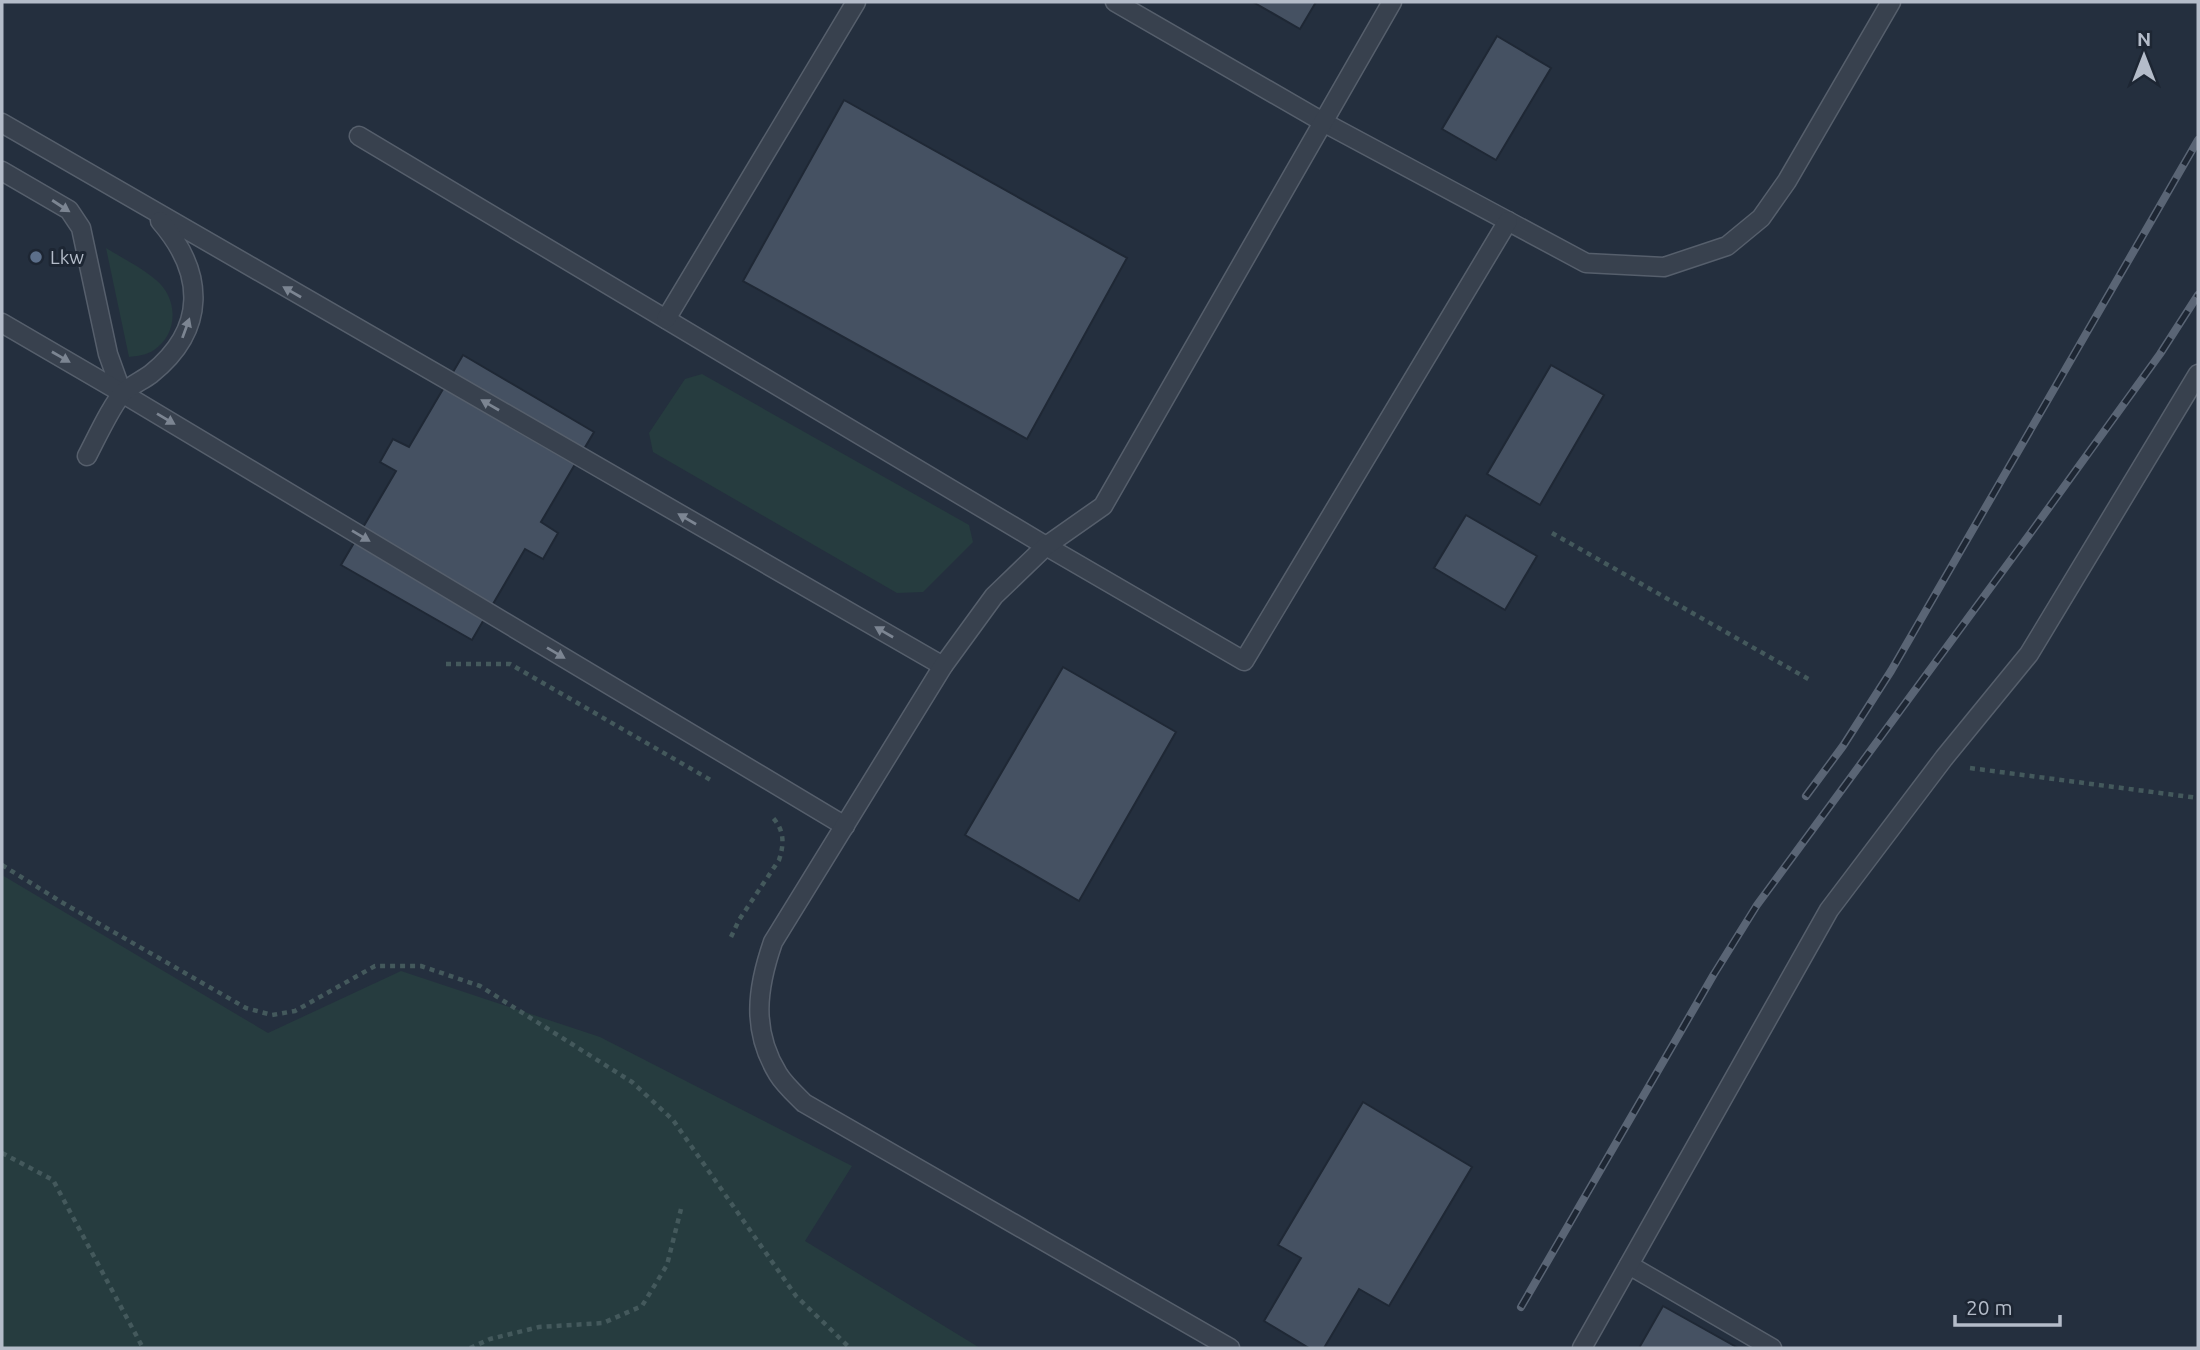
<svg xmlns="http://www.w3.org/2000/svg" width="2200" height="1350" font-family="Ubuntu,sans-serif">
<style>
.green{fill:#263c3f}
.building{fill:#455162;stroke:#1f2835;stroke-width:2}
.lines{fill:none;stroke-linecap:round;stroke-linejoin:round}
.service-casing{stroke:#565f6c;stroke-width:21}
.path{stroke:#44595c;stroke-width:4.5;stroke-dasharray:5 5;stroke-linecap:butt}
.service{stroke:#38414e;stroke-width:18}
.rail-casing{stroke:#5a6575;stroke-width:8}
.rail{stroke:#1d2633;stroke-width:5;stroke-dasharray:16;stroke-linecap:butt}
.oneway{fill:#7c8592}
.service-dot{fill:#5c6f8a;stroke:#1d2633;stroke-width:2.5}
.labels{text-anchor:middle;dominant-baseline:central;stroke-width:6;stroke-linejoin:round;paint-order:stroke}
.poi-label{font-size:19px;fill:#b4bcc9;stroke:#1d2633;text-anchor:start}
</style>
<rect width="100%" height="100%" fill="#242f3e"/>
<!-- green -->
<g class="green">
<path d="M106 248C122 258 141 267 156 280 178 298 179 333 154 350 147 355 137 356 129 357Z"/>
<path d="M702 374 969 525 973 542 923 592 897 593 653 452 649 433 685 379Z"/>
<path d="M2 875 268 1033 401 971 600 1037 852 1166 805 1241 980 1348H2Z"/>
</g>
<!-- building -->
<g class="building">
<path d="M1253 2H1316L1300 29Z"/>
<path d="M1497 36 1551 68 1496 160 1442 129Z"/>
<path d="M844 100 1127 258 1027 439 743 281Z"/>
<path d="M463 355 594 432 541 522 558 533 543 559 525 549 472 640 341 565 396 471 380 462 393 439 409 447Z"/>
<path d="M1551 365 1604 395 1540 505 1487 474Z"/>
<path d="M1466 515 1537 556 1505 610 1434 568Z"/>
<path d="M1063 667 1176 732 1079 901 965 835Z"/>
<path d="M1363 1102 1472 1167 1389 1306 1359 1289 1324 1348H1309L1264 1321 1301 1258 1278 1245Z"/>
<path d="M1663 1306 1738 1348H1639Z"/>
</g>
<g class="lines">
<!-- service casing -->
<g class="service-casing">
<g id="service">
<path d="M1115 2 1323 122 1586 263 1664 267 1727 246 1761 218 1787 181 1891 2"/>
<path d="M2 123 943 666"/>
<path d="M359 136 1046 546 1244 661 1508 221"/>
<path d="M2 171 69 210 81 228 108 354 122 393 845 826"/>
<path d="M666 319 856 2"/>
<path d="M2 323 122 393"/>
<path d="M87 456C95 441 113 402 124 392 132 385 143 380 151 374 207 329 205 273 160 221"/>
<path d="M1629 1265 1772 1348"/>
<path d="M1230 1348 804 1103C795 1094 784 1084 778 1074 751 1030 757 988 773 942L943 666 994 596 1046 546 1103 506 1392 2"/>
<path d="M1582 1348 1829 910 1944 758 2029 654 2198 374"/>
</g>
</g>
<!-- path -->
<g class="path">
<path d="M1552 533 1810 680"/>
<path d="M446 664H510L714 782"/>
<path d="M1970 768 2198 798"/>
<path d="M2 865 63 903 246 1008 272 1015 295 1011 375 966H421L480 986 632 1082 673 1120 796 1296 850 1348"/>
<path d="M731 937 739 920 779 860C785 842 784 828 770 815"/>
<path d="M2 1153 53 1180 143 1348"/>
<path d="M470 1348 490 1339 539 1327 603 1323 642 1306 667 1265 681 1209"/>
</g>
<!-- service -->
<use href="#service" class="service"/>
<!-- rail casing -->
<g class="rail-casing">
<g id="rail">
<path d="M1806 796 1843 746 1891 671 2198 140"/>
<path d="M1521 1307 1714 974 1757 905 2032 531 2160 354 2198 295"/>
</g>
</g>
<!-- rail -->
<use href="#rail" class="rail"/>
</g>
<!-- one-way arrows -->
<defs><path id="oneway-solid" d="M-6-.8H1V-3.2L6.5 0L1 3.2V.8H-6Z" transform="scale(1.75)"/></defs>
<g class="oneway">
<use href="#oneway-solid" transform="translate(61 206) rotate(33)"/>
<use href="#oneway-solid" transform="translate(292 292) rotate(-150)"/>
<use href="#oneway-solid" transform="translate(186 328) rotate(-70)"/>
<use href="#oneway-solid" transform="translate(61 357) rotate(30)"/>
<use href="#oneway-solid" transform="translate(490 405) rotate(-150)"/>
<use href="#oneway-solid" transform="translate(166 419) rotate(31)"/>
<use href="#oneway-solid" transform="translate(687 519) rotate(-150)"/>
<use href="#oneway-solid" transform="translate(361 536) rotate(31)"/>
<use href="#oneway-solid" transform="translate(884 632) rotate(-150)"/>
<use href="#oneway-solid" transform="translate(556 653) rotate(31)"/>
</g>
<!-- markers -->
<circle class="service-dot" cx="36" cy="257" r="7"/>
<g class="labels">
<!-- poi labels -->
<g class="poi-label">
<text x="50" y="257">Lkw</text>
</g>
</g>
<!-- border -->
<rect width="2200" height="1350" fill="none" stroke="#b4bcc9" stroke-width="7"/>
<!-- north arrow -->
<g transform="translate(2144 56)" stroke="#1d2633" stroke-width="5" paint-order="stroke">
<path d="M0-5L12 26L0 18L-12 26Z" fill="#b4bcc9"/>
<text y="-10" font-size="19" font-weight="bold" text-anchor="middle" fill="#b4bcc9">N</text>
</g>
<!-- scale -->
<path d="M1955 1315v10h105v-10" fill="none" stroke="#b4bcc9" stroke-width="3.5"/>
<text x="1966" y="1315" font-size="21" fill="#b4bcc9" stroke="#1d2633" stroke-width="5" paint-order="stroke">20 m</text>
</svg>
